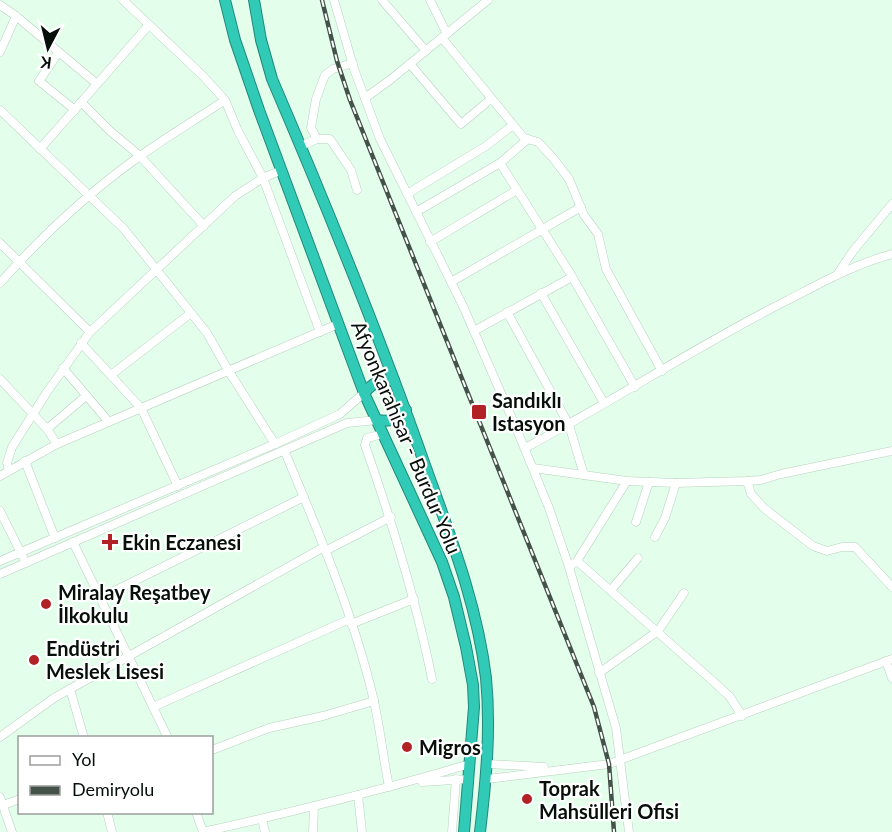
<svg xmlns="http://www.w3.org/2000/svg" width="892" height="832" font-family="Lato,sans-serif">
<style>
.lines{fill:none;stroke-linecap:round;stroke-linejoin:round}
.minor-casing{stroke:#b6d1bf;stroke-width:9}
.highway-casing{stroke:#22897a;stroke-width:12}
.minor{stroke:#fff;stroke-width:8}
.highway{stroke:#31cab7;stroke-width:10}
.rail-casing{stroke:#445249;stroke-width:4.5}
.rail{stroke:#fff;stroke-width:2;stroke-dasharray:7;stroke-linecap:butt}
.poi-dot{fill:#b22125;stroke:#fff;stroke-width:2}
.labels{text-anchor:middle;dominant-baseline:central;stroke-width:4.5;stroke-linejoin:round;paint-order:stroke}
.poi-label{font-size:20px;font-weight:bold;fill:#060f09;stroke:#fff;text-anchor:start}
.street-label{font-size:20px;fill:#060f09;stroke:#fff}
</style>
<rect width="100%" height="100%" fill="#e3ffec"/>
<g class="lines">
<!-- minor casing -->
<g class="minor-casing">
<g id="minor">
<path d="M123 0 202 75 225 100 238 131 263 178 320 332"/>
<path d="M334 0 354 69 380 139 463 306 514 423 549 508 569 567 616 728 629 832"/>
<path d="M382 0 426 51"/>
<path d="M430 0 447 34"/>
<path d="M0 5 16 16 97 84"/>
<path d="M442 38 524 138 538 142 553 158 569 179 584 215 598 234 606 269 662 371"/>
<path d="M0 52 16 16"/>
<path d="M58 53 39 81 75 110"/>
<path d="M410 64 461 124 491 99"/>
<path d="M365 98 390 80 488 0"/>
<path d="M81 102 109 130 140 156 204 226"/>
<path d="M0 110 124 229 207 333 228 370 275 444"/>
<path d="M317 139 311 128 316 99 325 75 333 69 353 63"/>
<path d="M301 146 317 139H330L351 170 357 190"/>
<path d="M40 149 148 26"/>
<path d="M500 163 570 273 635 387"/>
<path d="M407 194 486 146 513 125"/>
<path d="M416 212 500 163 528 139"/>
<path d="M430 242 517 190"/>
<path d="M0 243 90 332"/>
<path d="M837 275 853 251 892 204"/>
<path d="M451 282 581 207"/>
<path d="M0 283C42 236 89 192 140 156 168 136 197 119 225 100"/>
<path d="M541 293 604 403"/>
<path d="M507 312 569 425 584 475"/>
<path d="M474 331 572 277"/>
<path d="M81 343 141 408 178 486"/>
<path d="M63 368 109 422"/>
<path d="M111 375 191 313"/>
<path d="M0 379 47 429 57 444"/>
<path d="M47 429 86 396"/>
<path d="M383 434 367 438 365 445C392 522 416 599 432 679"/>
<path d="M525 448C614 401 698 345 788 300 821 283 855 264 892 254"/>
<path d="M285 452C318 531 353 613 373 697 380 727 383 757 389 787"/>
<path d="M25 461 55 538"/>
<path d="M533 468 627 481 676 483 747 481 761 480 781 474 892 451"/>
<path d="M9 470 7 463 12 447 47 392 90 332 235 196 263 178 282 170"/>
<path d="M0 476 57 444 338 324"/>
<path d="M747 481 751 494 765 509 813 546 827 551 842 547H855L892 587"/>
<path d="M0 511 26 563"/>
<path d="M636 522 649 482"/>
<path d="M655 537 665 518 676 483"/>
<path d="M73 542 168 738"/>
<path d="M325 551 391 517"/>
<path d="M0 561 275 444 340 414 364 393"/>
<path d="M577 561 627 481"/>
<path d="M569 567 577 561 715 683 730 697 742 716"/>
<path d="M0 574 347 423 377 420"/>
<path d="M611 590 638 558"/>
<path d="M100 598 304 497"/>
<path d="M351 624 414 599"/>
<path d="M886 661 892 678"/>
<path d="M599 673 658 631 684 593"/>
<path d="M70 689 84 738"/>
<path d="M153 707 350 619"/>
<path d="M0 737 54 698 324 547"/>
<path d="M212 750 269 728 323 716 374 701"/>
<path d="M488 764 544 767"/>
<path d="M487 779 609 764 892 659"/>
<path d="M422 782 469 779"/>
<path d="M358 795 362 832"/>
<path d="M0 797 12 832"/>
<path d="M3 805 20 799"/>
<path d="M107 812 112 832"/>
<path d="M196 812 203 832"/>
<path d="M262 819 265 832"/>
<path d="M203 832C293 812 382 790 470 764"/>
<path d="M313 832 314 806"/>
<path d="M452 832 456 779"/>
</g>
</g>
<!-- highway casing -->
<g class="highway-casing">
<g id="highway">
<path d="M225 0 235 40 259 110 364 393 442 562 454 597 466 647 473 685 474 707 464 832"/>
<path d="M254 0 261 40 272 79C327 207 380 337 426 468 451 538 477 604 486 678 491 730 486 781 480 832"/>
<path d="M364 393C374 382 379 380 394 380"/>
<path d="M377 420C391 422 397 420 406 410"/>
</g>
</g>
<!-- minor -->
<use href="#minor" class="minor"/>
<!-- highway -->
<use href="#highway" class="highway"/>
<!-- rail casing -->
<g class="rail-casing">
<path id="rail" d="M322 0 337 61 350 100 594 707 609 764 614 832"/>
</g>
<!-- rail -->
<use href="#rail" class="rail"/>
</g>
<!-- markers -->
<g class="poi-dot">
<rect x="471" y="404" width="16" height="16" rx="3"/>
<path d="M107 533h6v6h6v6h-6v6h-6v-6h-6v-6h6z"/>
<circle cx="46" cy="604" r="6"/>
<circle cx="34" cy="660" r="6"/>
<circle cx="407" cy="747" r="6"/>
<circle cx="527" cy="799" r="6"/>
</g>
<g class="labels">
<!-- poi labels -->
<g class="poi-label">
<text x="492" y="400">Sandıklı<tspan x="492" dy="23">Istasyon</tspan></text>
<text x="122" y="542">Ekin Eczanesi</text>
<text x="58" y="592">Miralay Reşatbey<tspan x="58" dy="23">İlkokulu</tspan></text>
<text x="46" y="648">Endüstri<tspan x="46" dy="23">Meslek Lisesi</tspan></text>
<text x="419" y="747">Migros</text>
<text x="539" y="788">Toprak<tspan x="539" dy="23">Mahsülleri Ofisi</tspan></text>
</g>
<!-- street labels -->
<g class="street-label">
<text transform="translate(407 437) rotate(67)">Afyonkarahisar - Burdur Yolu</text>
</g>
</g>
<!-- legend -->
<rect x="18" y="736" width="195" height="78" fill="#ffffff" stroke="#9b9f9d" stroke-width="1.5"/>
<rect x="30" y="756" width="30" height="9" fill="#ffffff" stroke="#9b9f9d" stroke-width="1.5"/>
<text x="72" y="766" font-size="18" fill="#060f09">Yol</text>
<rect x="30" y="786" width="30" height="9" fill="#445249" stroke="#9b9f9d" stroke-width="1.5"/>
<text x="72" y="796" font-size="18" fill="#060f09">Demiryolu</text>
<!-- north arrow -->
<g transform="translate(48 48) rotate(187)" stroke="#ffffff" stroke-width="4.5" paint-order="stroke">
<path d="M0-4.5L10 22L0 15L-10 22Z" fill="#060f09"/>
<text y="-9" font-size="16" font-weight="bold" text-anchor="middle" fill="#060f09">K</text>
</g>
</svg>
